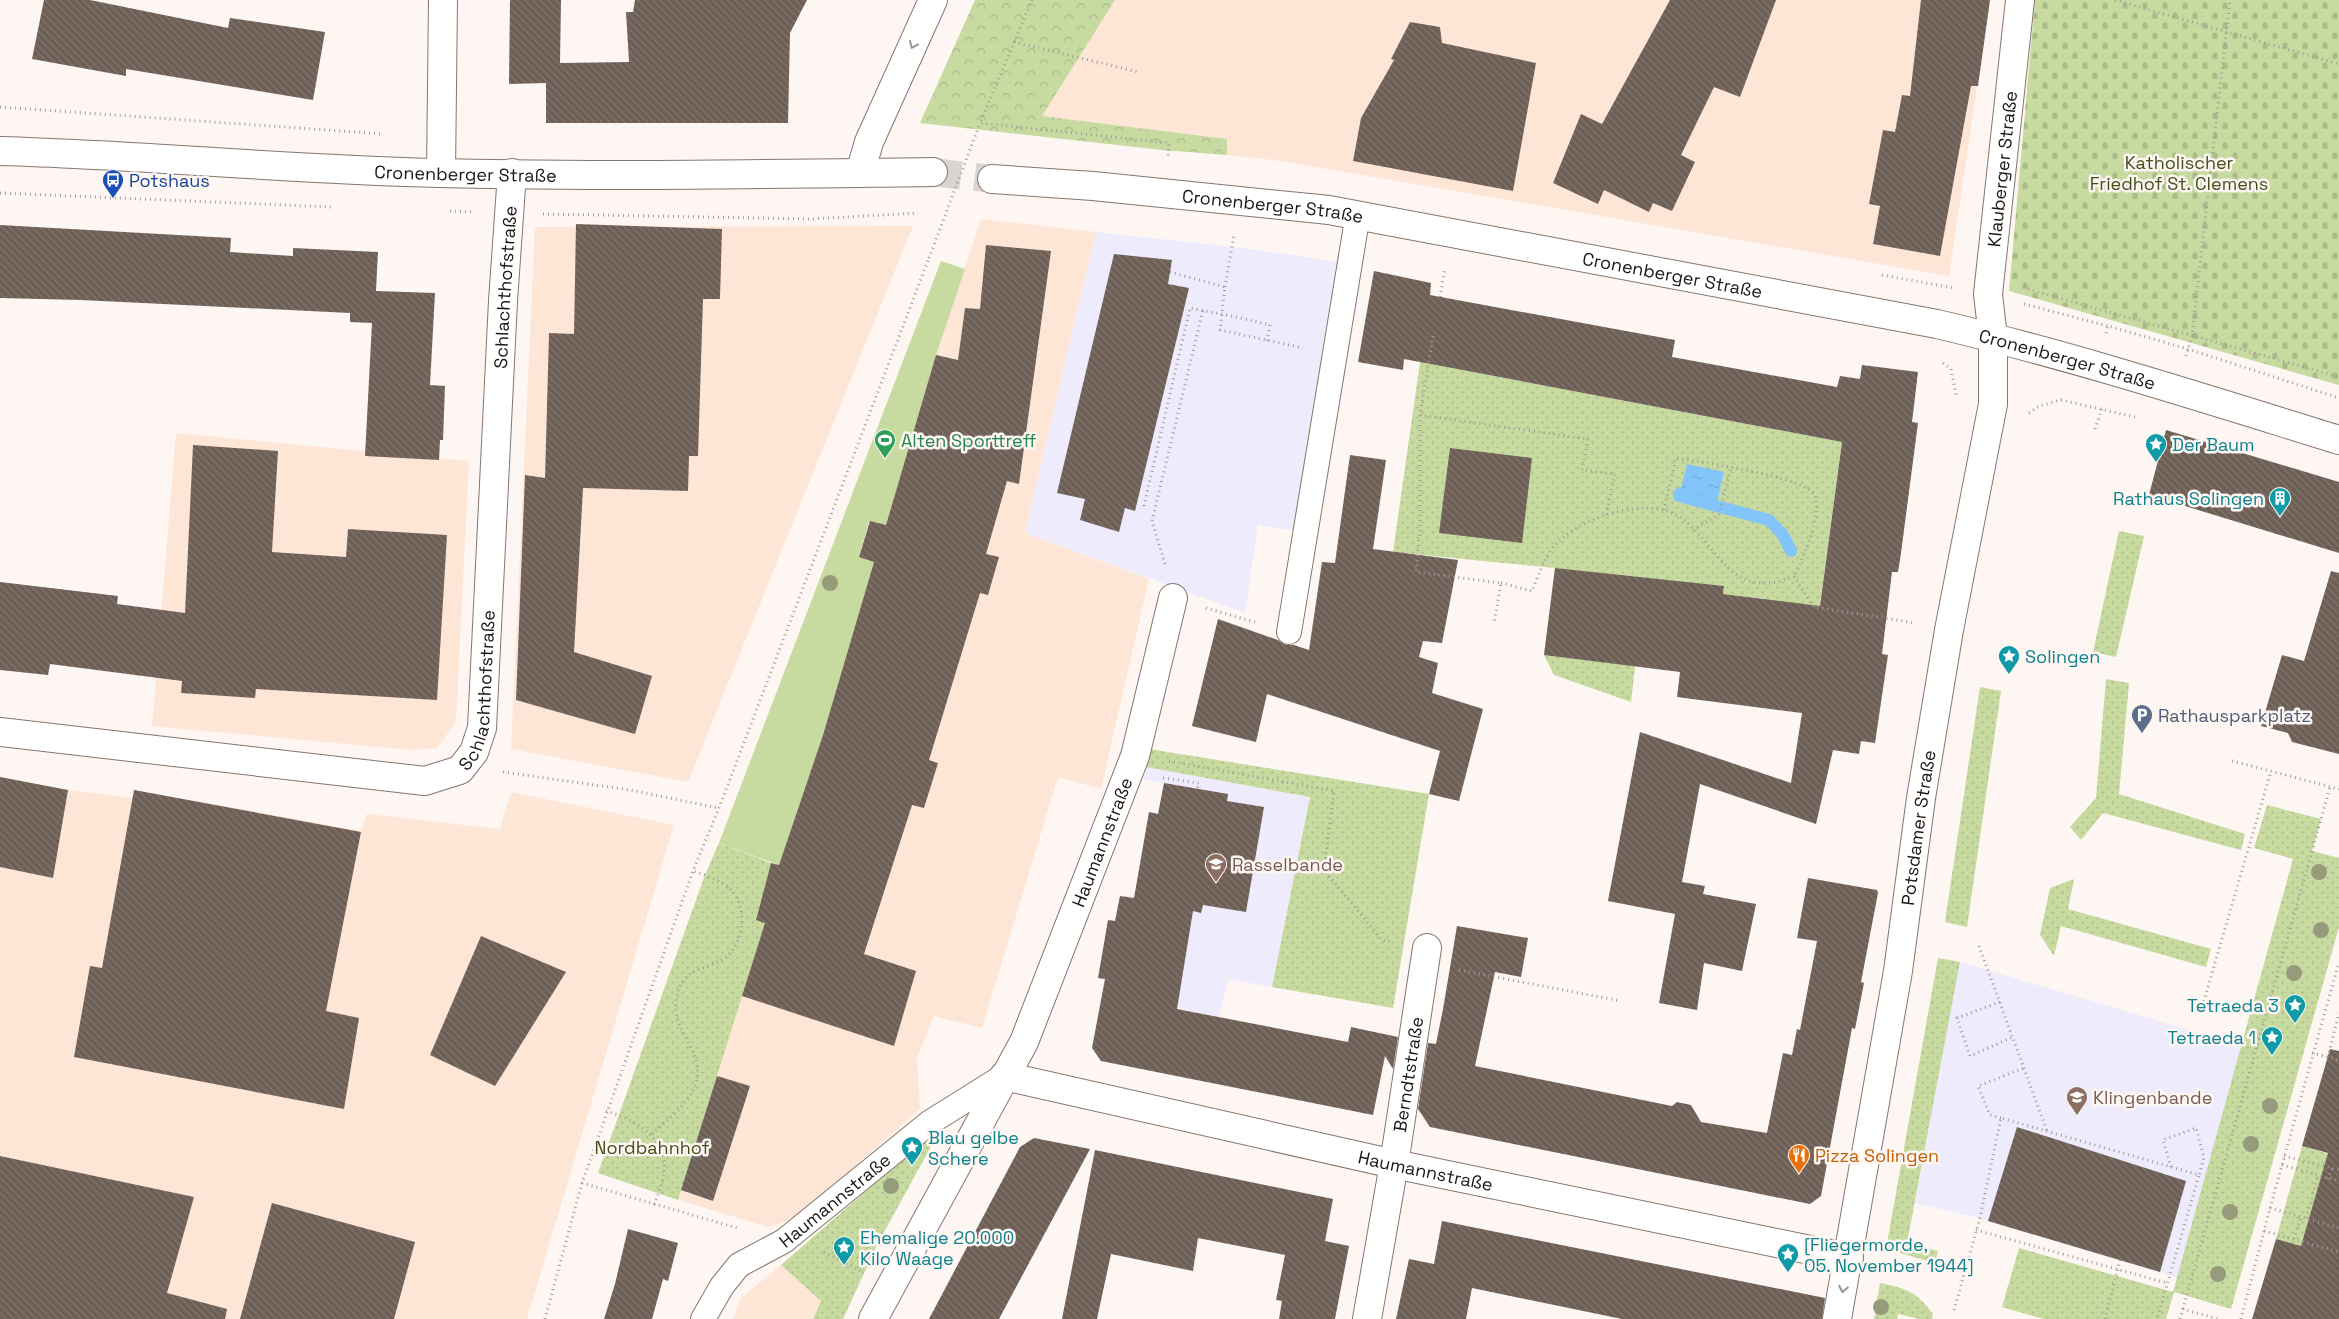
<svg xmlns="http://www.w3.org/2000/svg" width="2339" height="1319" font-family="'Space Grotesk',sans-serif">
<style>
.built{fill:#fee6d6}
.education{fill:#eeebfd}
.green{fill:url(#green-dots)}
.forest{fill:url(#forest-crowns)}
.cemetery{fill:url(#cemetery-stones)}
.pitch{fill:#c7daa0}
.water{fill:url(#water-ripples)}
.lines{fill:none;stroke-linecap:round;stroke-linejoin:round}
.stream{stroke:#83c5fa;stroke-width:12}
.building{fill:url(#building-back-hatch)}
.secondary-tunnel{stroke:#dbd5d1;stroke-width:28;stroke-dasharray:28 14;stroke-linecap:butt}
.lane-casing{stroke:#85766c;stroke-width:26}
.street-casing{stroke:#85766c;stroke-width:30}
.secondary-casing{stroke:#85766c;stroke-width:30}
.path{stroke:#a19b97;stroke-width:3;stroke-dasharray:1 4;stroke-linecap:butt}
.lane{stroke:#fff;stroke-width:24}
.street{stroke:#fff;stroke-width:28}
.secondary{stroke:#fff;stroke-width:28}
.path-bridge{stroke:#a19b97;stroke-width:3;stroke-dasharray:1 4;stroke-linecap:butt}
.tree{fill:#969b7c}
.oneway{stroke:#999795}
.labels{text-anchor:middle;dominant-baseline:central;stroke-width:5;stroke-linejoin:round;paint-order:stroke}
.park-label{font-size:18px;fill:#42511c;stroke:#fdf6f2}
.street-label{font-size:18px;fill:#1d1713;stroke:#fdf6f2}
.transit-label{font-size:18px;fill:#164399;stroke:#fdf6f2;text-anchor:start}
.leisure-label{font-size:18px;fill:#27864d;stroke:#fdf6f2;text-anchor:start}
.culture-label{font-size:18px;fill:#0d838f;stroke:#fdf6f2;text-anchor:start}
.service-label{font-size:18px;fill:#4e5e75;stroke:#fdf6f2;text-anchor:start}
.education-label{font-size:18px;fill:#785e54;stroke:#fdf6f2;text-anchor:start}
.food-label{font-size:18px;fill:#c56008;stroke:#fdf6f2;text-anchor:start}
</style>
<defs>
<pattern id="green-dots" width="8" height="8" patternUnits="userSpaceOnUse" patternTransform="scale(1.25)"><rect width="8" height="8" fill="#c7daa0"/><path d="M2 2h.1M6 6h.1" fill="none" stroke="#aaba89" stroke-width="1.8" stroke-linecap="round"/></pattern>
<pattern id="forest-crowns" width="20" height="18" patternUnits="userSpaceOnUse" patternTransform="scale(1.25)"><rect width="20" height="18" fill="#c7daa0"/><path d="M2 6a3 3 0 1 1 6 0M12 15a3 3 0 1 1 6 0" fill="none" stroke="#aaba89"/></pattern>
<pattern id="cemetery-stones" width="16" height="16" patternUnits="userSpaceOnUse" patternTransform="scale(1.25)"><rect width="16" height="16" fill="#c7daa0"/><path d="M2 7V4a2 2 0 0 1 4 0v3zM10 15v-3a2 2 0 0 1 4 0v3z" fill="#aaba89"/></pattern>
<pattern id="water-ripples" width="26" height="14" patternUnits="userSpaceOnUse" patternTransform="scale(1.25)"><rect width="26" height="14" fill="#83c5fa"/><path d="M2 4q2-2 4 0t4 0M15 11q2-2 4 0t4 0" fill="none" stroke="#71a8d5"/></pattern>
<pattern id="building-back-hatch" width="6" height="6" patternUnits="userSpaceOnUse" patternTransform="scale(1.25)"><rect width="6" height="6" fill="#6e5f56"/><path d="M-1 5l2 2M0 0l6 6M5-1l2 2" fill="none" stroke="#81766e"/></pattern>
</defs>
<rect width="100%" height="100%" fill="#fdf6f2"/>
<!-- built -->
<g class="built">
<path d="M1115 0H1990L1949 276 1281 161 1227 155V139L1041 116Z"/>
<path d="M981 219 1096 232 1025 533 1149 579 1101 789 1058 777 982 1028 934 1016 917 1058 920 1109 795 1219 768 1227 678 1200 755 955 782 928 756 920 771 863 779 865 870 521 885 525 936 355Z"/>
<path d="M913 226 688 782 511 749 535 227Z"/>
<path d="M176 433 469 461 456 722 437 748 411 750 152 726Z"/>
<path d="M0 777 68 790 133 798 135 790 361 831 367 814 500 829 511 792 674 825 527 1319H0Z"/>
<path d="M781 1265 821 1301 813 1319H733L741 1298Z"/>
</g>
<!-- education -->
<g class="education">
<path d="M1096 232 1243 248 1339 262 1298 531 1258 525 1245 613 1025 533Z"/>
<path d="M1146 767 1310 797 1272 987 1228 979 1219 1017 1174 1007 1098 978 1102 956 1115 921 1120 895 1136 898 1149 812 1158 813 1164 783 1144 779Z"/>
<path d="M1960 962 2243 1046 2178 1278 1979 1218 1915 1203Z"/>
</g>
<!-- green -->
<g class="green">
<path d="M1420 362 1842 442 1818 619 1764 611 1765 599 1723 594 1724 586 1645 579 1631 702 1554 675 1544 655 1555 568 1393 552Z"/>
<path d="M2119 531 2144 536 2116 657 2093 652Z"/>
<path d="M2106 679 2129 683 2119 794 2245 834 2241 850 2103 813 2081 840 2070 827 2096 798Z"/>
<path d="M1980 687 2001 691 1967 927 1945 922Z"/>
<path d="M1149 749 1429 794 1393 1008 1272 987 1310 797 1146 767Z"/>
<path d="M2267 805 2321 819 2312 851 2339 858V927L2231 1309 2174 1292 2166 1319H2044L2002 1307 2019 1248 2173 1292 2293 859 2254 848Z"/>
<path d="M719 843 771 863 756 920 783 928 755 955 678 1200 598 1173 705 875Z"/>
<path d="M2074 879 2068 909 2211 949 2206 967 2061 926 2054 956 2040 935 2050 888Z"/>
<path d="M1938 958 1960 962 1907 1243 1938 1251 1935 1263 1886 1249Z"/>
<path d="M928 1137 934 1141 877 1245 843 1319H813L821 1301 781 1265Z"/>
<path d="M2302 1146 2339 1157V1257L2276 1239Z"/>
<path d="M1880 1283C1908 1289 1915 1291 1933 1314L1932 1319H1919L1898 1314 1897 1319H1874Z"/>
</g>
<!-- forest -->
<path class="forest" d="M975 0H1115L1042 116 1227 139V155L1162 150 920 123Z"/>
<!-- cemetery -->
<path class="cemetery" d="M2035 0H2339V385L2009 291Z"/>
<!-- pitch -->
<path class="pitch" d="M941 261 965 269 936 355 886 525 869 522 859 556 874 562 823 735 779 865 719 843Z"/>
<!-- water -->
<path class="water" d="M1687 464 1724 472 1717 502 1680 493Z"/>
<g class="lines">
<!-- stream -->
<path class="stream" d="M1680 493 1679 496 1769 520 1783 535 1791 551"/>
</g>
<!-- building -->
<g class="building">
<path d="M44 0H90L228 28 230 18 325 32 313 100 126 69V76L32 59Z"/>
<path d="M510 0H561L560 63 629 62 626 12H633L635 0H807L790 33 788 123H546V83L509 84Z"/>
<path d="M1670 0H1776L1740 97 1714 87 1681 155 1695 162 1672 211 1653 203 1649 212 1604 190 1598 204 1553 183 1581 114 1602 124Z"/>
<path d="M1921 0H1990L1978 86H1971L1940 256 1873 244 1880 206 1869 204 1883 130 1895 132 1902 95 1910 96Z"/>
<path d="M1410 22 1440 27 1442 43 1536 63 1513 191 1353 161 1361 118 1394 60 1391 59Z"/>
<path d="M576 224 722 229 720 299H703L698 456H689L688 491 583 488 574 652 652 676 635 734 516 700 525 475 545 478 549 333 574 334Z"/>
<path d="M0 225 231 238 230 252 293 256V248L378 252 376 291 435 293 430 385 445 386 443 440H440L439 460 365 456 372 323 350 322V313L81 300 0 298Z"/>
<path d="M986 245 1051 251 1019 484 1007 481 986 554 999 557 988 595 980 593 929 760 938 763 924 808 912 805 864 954 916 971 894 1046 742 996 765 923 756 920 771 863 779 865 823 735 874 562 859 557 870 521 886 525 936 355 958 360 965 308 980 309Z"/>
<path d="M1114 254 1172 260 1168 284 1189 288 1135 511 1125 508 1119 532 1080 520 1085 499 1057 493Z"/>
<path d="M1374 271 1431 283 1430 295 1675 340 1672 357 1837 387 1840 376 1860 379 1862 365 1918 372 1912 422 1918 423 1901 553 1898 572H1892L1882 654 1888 655 1875 743 1861 741 1859 754 1833 750 1816 824 1700 784 1682 882 1705 886 1703 894 1756 904 1742 971 1704 963 1697 1010 1659 1003 1675 914 1608 901 1640 732 1791 783 1802 713 1677 697 1680 672 1544 655 1555 568 1724 586 1723 594 1820 606 1842 442 1404 359 1403 370 1358 362Z"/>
<path d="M2166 430 2339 482V553L2149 495Z"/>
<path d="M193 445 278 451 272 552 346 557 348 529 447 535 437 700 256 689 255 698 181 693 182 681 50 664 48 675 0 670V582L118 596 117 604 185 613Z"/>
<path d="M1450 448 1532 458 1522 543 1439 533Z"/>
<path d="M1350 455 1386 460 1373 549 1458 560 1442 643 1423 641 1419 657 1438 663 1432 693 1483 709 1459 801 1429 794 1440 751 1267 694 1256 742 1192 726 1218 619 1278 640 1286 645H1294L1309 650 1322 562 1335 563Z"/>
<path d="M2331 571 2339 573V754L2292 742 2288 733 2261 726 2282 655 2304 661Z"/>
<path d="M0 777 68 790 53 878 0 867Z"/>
<path d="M1164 783 1228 794 1227 801 1264 807 1246 912 1203 905 1201 913 1193 911 1177 1009 1348 1042 1351 1027 1398 1037 1393 1069 1385 1056 1373 1115 1101 1061 1092 1048 1105 979 1098 978 1108 920 1115 921 1120 896 1134 898 1149 812 1158 814Z"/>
<path d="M134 790 361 832 326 1011 359 1018 344 1109 74 1057 90 966 102 968Z"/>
<path d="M1808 878 1877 890 1878 893 1861 982 1864 983 1855 1029 1852 1028 1821 1196 1810 1204 1430 1127 1418 1109 1428 1043 1436 1044 1443 1009 1457 926 1528 938 1521 977 1495 972 1475 1066 1672 1106 1677 1102 1691 1105 1701 1122 1767 1133 1783 1053 1792 1055 1797 1029 1800 1030 1817 941 1797 938Z"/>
<path d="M481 936 566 972 495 1086 430 1055Z"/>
<path d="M2330 1049 2339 1051V1319H2252L2276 1239 2301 1246 2328 1153 2302 1146Z"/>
<path d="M717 1076 750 1086 713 1201 681 1190Z"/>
<path d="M2017 1127 2186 1181 2160 1272 1988 1221Z"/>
<path d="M1034 1138 1090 1149 999 1319H929L1020 1147Z"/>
<path d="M1095 1150 1333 1199 1325 1241 1349 1246 1335 1319H1279L1282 1301 1276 1300 1285 1255 1198 1238 1193 1271 1111 1254 1097 1319H1062Z"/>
<path d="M0 1156 194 1197 167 1293 227 1309 225 1319H0Z"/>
<path d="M272 1203 415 1242 394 1319H240Z"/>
<path d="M1442 1221 1825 1298 1822 1319H1622L1472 1288 1466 1319H1396L1409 1259 1434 1264Z"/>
<path d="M628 1229 678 1243 668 1281 663 1279 652 1319H604L615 1284Z"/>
</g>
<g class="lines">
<!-- secondary-tunnel -->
<path class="secondary-tunnel" d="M933 172 992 179"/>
<!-- lane casing -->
<g class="lane-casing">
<g id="lane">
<path d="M1289 632 1358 214"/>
<path id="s1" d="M703 1319 722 1286 739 1265 784 1241 929 1123 1004 1076"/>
</g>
</g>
<!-- street casing -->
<g class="street-casing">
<g id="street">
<path d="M441 173 443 0"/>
<path d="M860 173 869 142 933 0"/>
<path id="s2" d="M1993 337 1988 294 2020 0"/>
<path id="s3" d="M0 732 425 781 460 770 474 752 482 728 503 301 512 173"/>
<path id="s4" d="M1004 1076 1394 1164 1849 1258"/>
<path id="s5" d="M873 1319 1024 1042 1135 756 1173 598"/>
<path id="s6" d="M1367 1319 1394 1164 1427 948"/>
</g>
</g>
<!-- secondary casing -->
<g class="secondary-casing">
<g id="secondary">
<path id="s7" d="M0 151C147 155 293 170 440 173 605 177 769 174 933 172"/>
<path id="s8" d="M992 179 1093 186 1329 210 1937 324C2073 356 2206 399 2339 440"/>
<path id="s9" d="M1837 1319 1898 971 1921 798 1949 630 1993 404V337"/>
</g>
</g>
<!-- path -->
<g class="path">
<path d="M1032 0 980 123 1169 143 1168 158"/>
<path d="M2115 0 2339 64"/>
<path d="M1014 42 1138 72"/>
<path d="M0 107 384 134"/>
<path d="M0 193 332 207"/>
<path d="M450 211 474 212"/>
<path d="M543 214 811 219 918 213"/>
<path d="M1170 272 1225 287 1220 330 1303 348"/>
<path d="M1882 275 1954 288"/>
<path d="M2024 286 2031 290 2339 377"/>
<path d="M1225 287 1234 235"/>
<path d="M1440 297 1445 268"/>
<path d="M2024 304 2108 326"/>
<path d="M1236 317 1270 325 1267 341"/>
<path d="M2106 333 2108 326 2188 349 2339 398"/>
<path d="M1433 336 1420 415V530L1416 572 1501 583 1494 623"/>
<path d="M2186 356 2192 336 2230 0"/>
<path d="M1943 363 1951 369 1956 395"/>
<path d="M2029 413 2039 406 2061 400 2135 417"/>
<path d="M1420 415 1588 439 1582 470 1615 474 1606 515"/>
<path d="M2095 429 2102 409"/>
<path d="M1664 510 1676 458C1698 462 1810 477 1815 496 1822 516 1803 558 1794 577"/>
<path d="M1693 530 1719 514 1731 467"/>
<path d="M1165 564 1152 521 1203 310"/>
<path d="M1501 583 1532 591C1538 577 1544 558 1554 546 1578 518 1646 495 1680 517 1710 537 1727 587 1768 583 1777 583 1786 579 1794 577L1814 607 1915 623"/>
<path d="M1206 608 1258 623"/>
<path d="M1169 761 1334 791 1324 870 1382 940 1392 942"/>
<path d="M2232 761 2339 789"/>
<path d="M503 772 630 790 719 808"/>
<path d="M1163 778 1199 783 1197 789"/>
<path d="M1297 864 1324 870"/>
<path d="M1979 946 2047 1131"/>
<path d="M1459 970 1621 1001"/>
<path d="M2000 1002 1957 1018 1970 1056 2013 1037"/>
<path d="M2201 1011 2271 771"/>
<path d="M2312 1053 2339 1060"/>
<path d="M2328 1057 2339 1013"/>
<path d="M606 1111C639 1121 674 1142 662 1183 660 1190 657 1198 654 1205"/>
<path d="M2001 1118 1990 1115 1978 1086 2024 1068"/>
<path d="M652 1134C678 1110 713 1087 690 1046 682 1030 674 1019 676 1000 682 961 713 973 731 952 744 937 747 904 730 889 719 880 706 875 693 871"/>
<path d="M2284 1156 2339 1170"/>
<path d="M2282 1165 2339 1181"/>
<path d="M2171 1167 2163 1140 2196 1128 2204 1157 2199 1175"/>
<path d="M2328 1179 2332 1168"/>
<path d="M582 1183 737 1228"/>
<path d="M2270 1208 2339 1228"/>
<path d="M2306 1218 2318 1176"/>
<path d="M1976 1230 2167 1283"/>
<path d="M2264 1231 2339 1252"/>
<path d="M2294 1239 2301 1217"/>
<path d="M824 1252 861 1271"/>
<path d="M2183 1309 2330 787"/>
<path d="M1954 1310 1980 1218 2001 1118 2199 1175 2157 1319"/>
<path d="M545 1319 582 1183 693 871 719 808 929 258"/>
<path d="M2105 1319 2120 1260"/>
<path d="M2180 1319 2183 1309 2218 1319"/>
<path d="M2241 1319 2270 1208 2339 962"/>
</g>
<!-- lane -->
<use href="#lane" class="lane"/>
<!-- street -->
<use href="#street" class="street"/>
<!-- secondary -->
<use href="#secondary" class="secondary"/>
<!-- path-bridge -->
<g class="path-bridge">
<path d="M929 258 980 123"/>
<path d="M1144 506 1190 308 1236 317"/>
</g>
</g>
<!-- trees -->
<g class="tree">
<circle cx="830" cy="583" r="8"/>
<circle cx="2319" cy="872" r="8"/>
<circle cx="2321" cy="930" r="8"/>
<circle cx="2294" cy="973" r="8"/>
<circle cx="2270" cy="1106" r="8"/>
<circle cx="2251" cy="1144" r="8"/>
<circle cx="891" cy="1186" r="8"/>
<circle cx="2230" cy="1212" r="8"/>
<circle cx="2218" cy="1274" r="8"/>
<circle cx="1881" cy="1307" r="8"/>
</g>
<!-- one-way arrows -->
<defs><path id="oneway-chevron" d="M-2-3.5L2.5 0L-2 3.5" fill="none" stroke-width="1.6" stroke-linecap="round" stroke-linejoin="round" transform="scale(1.25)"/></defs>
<g class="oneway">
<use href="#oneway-chevron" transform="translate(913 45) rotate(114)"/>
<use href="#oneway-chevron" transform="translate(1843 1289) rotate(101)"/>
</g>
<!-- icons -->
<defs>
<g id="bus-pin" transform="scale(1.125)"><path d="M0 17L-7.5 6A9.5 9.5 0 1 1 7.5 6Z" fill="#1a4fb4" stroke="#fdf6f2"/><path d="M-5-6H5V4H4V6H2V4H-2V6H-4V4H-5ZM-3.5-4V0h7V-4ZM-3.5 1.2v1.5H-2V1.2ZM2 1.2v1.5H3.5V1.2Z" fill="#fff"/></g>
<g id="stadium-pin" transform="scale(1.125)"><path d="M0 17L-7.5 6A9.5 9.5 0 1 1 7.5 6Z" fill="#2e9e5b" stroke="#fdf6f2"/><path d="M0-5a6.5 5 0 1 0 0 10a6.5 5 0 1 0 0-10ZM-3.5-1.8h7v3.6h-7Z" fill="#fff"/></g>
<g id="sight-pin" transform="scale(1.125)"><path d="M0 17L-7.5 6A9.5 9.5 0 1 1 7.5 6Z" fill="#0f9aa8" stroke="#fdf6f2"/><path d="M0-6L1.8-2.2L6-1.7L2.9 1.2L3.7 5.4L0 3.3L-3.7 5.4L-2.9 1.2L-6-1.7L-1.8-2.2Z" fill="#fff"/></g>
<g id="building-pin" transform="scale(1.125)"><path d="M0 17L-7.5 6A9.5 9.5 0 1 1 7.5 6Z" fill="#0f9aa8" stroke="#fdf6f2"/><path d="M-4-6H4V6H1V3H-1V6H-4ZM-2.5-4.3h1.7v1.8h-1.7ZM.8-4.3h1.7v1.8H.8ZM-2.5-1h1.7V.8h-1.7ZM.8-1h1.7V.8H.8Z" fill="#fff"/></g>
<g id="parking-pin" transform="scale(1.125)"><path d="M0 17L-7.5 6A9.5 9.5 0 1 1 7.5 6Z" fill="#5c6f8a" stroke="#fdf6f2"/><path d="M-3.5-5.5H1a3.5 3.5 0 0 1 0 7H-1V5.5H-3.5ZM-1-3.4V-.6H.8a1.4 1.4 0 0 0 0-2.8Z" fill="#fff"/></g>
<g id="school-pin" transform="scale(1.125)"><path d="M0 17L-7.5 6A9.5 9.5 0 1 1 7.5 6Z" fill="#8d6e63" stroke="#fdf6f2"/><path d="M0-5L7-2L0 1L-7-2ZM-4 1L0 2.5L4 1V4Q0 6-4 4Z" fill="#fff"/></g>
<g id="restaurant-pin" transform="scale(1.125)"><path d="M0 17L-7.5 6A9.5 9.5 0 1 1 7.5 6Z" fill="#e8710a" stroke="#fdf6f2"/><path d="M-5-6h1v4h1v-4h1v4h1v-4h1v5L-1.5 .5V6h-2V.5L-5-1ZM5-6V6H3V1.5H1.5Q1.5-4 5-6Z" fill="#fff"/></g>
</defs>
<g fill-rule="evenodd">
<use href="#bus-pin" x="113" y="180"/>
<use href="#stadium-pin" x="885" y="440"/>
<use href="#sight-pin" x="2156" y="444"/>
<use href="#building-pin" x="2280" y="498"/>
<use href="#sight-pin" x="2009" y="656"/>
<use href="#parking-pin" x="2142" y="715"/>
<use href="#school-pin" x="1216" y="864"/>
<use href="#sight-pin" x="2295" y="1005"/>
<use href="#sight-pin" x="2272" y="1037"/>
<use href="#school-pin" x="2077" y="1097"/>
<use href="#sight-pin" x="912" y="1147"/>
<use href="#restaurant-pin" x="1799" y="1155"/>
<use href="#sight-pin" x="844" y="1247"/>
<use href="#sight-pin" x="1788" y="1254"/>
</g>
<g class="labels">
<!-- park labels -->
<g class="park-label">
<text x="2179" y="162">Katholischer<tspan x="2179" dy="21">Friedhof St. Clemens</tspan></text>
<text x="652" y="1147">Nordbahnhof</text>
</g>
<!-- street labels -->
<g class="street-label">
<text stroke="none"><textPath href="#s2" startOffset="169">Klauberger Straße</textPath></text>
<text stroke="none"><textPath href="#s7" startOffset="466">Cronenberger Straße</textPath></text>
<text stroke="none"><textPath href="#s8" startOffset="282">Cronenberger Straße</textPath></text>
<text stroke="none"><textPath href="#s8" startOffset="688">Cronenberger Straße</textPath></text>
<text stroke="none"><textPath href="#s3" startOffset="954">Schlachthofstraße</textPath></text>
<text stroke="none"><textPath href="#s8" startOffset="1092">Cronenberger Straße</textPath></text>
<text stroke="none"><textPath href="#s3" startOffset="549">Schlachthofstraße</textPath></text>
<text stroke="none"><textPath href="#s9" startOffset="498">Potsdamer Straße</textPath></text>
<text stroke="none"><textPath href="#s5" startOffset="530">Haumannstraße</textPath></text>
<text stroke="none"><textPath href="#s6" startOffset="248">Berndtstraße</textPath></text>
<text stroke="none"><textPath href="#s4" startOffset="432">Haumannstraße</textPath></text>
<text stroke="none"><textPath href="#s1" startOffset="181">Haumannstraße</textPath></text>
</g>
<!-- transit labels -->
<g class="transit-label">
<text x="129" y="180">Potshaus</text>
</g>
<!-- leisure labels -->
<g class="leisure-label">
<text x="901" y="440">Alten Sporttreff</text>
</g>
<!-- culture labels -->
<g class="culture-label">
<text x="2172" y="444">Der Baum</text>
<text x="2264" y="498" text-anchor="end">Rathaus Solingen</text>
<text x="2025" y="656">Solingen</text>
<text x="2279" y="1005" text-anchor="end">Tetraeda 3</text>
<text x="2256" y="1037" text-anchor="end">Tetraeda 1</text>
<text x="928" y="1137">Blau gelbe<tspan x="928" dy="21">Schere</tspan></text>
<text x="860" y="1237">Ehemalige 20.000<tspan x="860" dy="21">Kilo Waage</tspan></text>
<text x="1804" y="1244">[Fliegermorde,<tspan x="1804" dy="21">05. November 1944]</tspan></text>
</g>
<!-- service labels -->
<g class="service-label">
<text x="2158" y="715">Rathausparkplatz</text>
</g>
<!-- education labels -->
<g class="education-label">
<text x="1232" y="864">Rasselbande</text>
<text x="2093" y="1097">Klingenbande</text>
</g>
<!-- food labels -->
<g class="food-label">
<text x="1815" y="1155">Pizza Solingen</text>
</g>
</g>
</svg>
